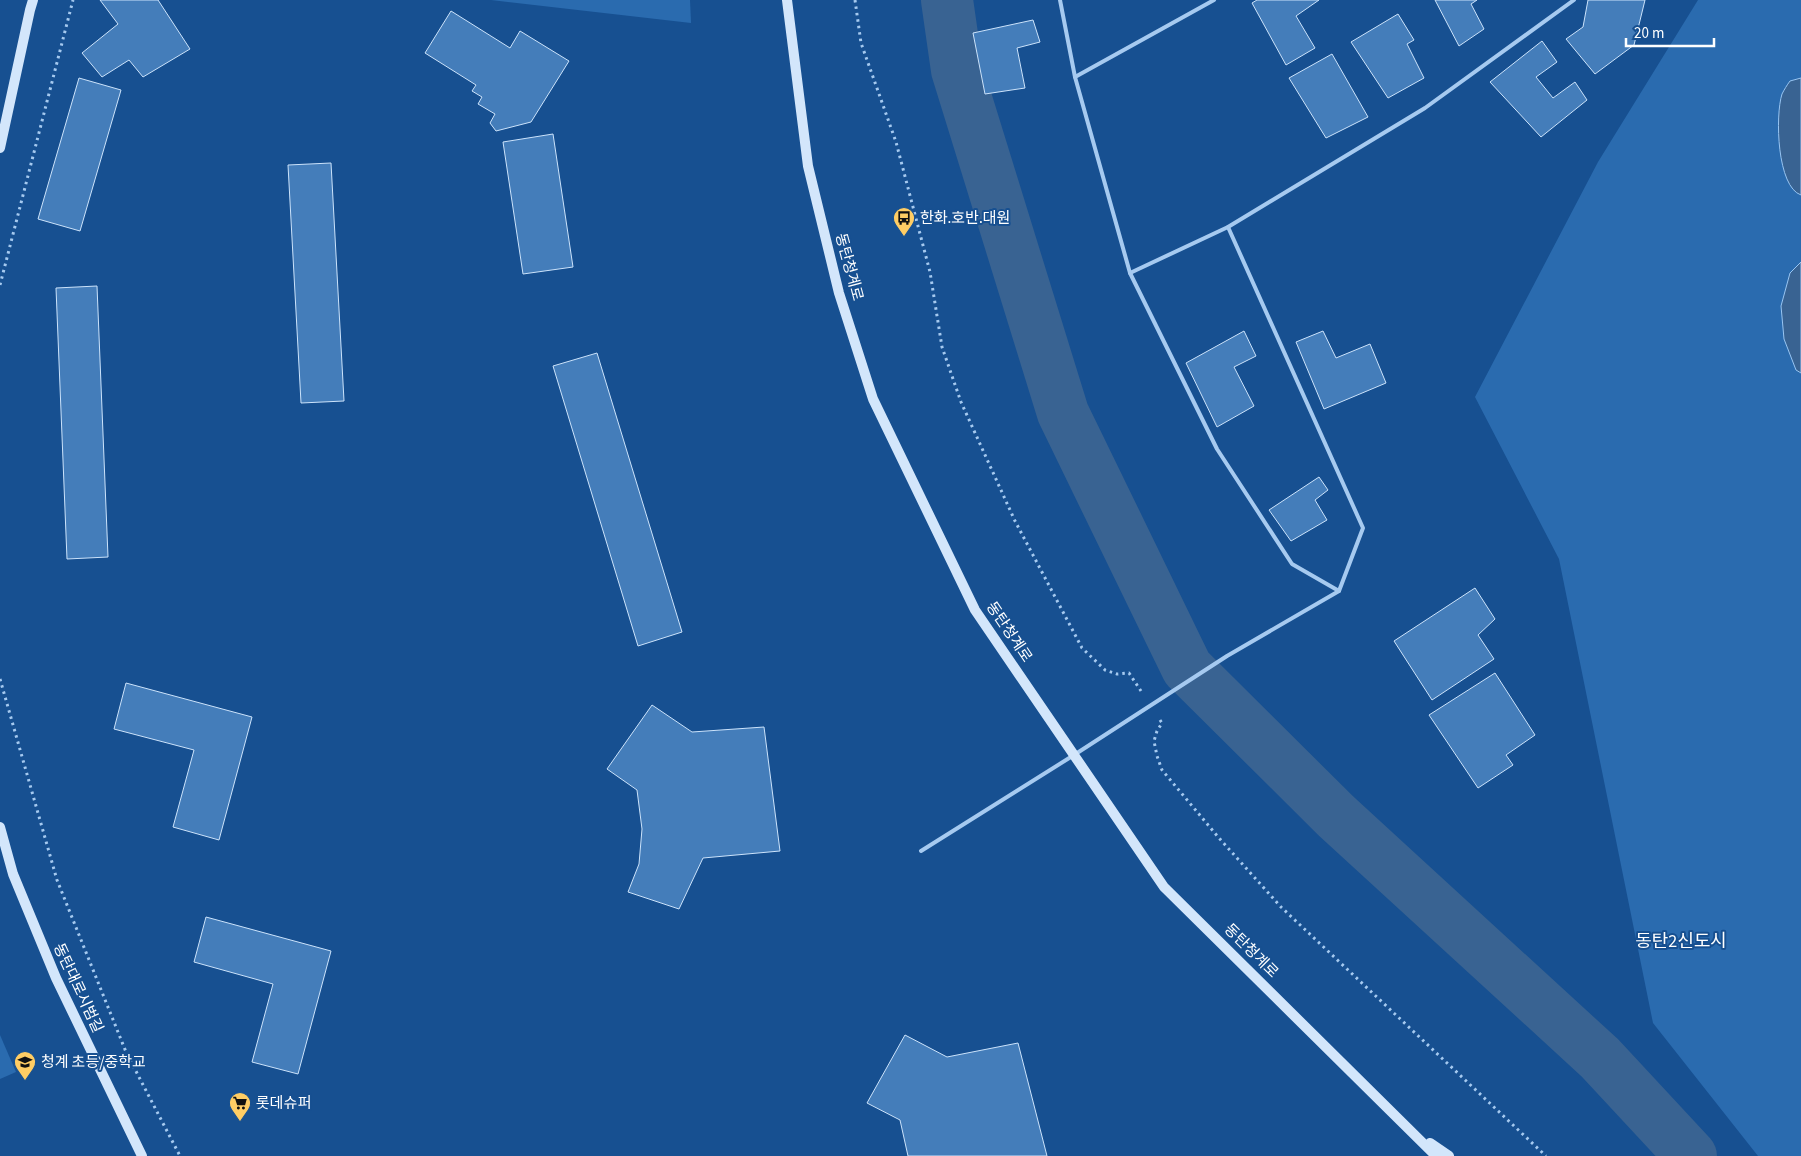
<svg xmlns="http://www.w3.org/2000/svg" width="1801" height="1156" font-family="'Source Sans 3','Noto Sans KR',sans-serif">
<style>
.green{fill:#2a6baf}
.water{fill:#396392;stroke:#98c5f2}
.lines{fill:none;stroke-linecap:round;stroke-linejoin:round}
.river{stroke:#396392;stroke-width:52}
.building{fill:#447dba;stroke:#cce3fb}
.path{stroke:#a6caf0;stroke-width:3;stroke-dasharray:2.5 4;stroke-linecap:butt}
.lane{stroke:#a6caf0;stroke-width:4}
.secondary{stroke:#d3e6fb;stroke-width:10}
.labels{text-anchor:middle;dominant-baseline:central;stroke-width:4;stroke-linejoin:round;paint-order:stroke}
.poi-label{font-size:15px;fill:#fff;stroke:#175091;text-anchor:start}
.street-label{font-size:15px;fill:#fff;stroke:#175091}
.quarter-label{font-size:18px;fill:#fff;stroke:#175091}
</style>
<rect width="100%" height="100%" fill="#175091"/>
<!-- green -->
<g class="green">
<path d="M491 0H690L691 23Z"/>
<path d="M1698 0H1801V1156H1758L1653 1023 1559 559 1475 397 1598 162Z"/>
<path d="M0 1035 16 1072 0 1079Z"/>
</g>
<!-- water -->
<g class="water">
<path d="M1801 78V195C1777 187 1775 116 1782 94 1784 90 1787 85 1790 81Z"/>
<path d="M1801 262V373L1796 370 1784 339 1781 306 1790 273Z"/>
</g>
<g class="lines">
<!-- river -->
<path class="river" d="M947 0 957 70 1063 413 1187 668 1336 816 1600 1058 1691 1156"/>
</g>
<!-- building -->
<g class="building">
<path d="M100 0H158L190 49 143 77 129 60 102 77 82 53 118 24Z"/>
<path d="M1257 0H1319L1296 16 1315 48 1286 65 1252 3Z"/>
<path d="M1435 0H1477L1471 4 1484 29 1459 46Z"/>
<path d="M1588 0H1645L1634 45 1595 74 1566 39 1583 27Z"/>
<path d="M451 11 510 48 520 31 569 61 531 122 496 131 490 123 495 114 478 104 482 97 472 91 476 85 425 53Z"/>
<path d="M1398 14 1414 40 1407 44 1424 78 1388 98 1351 42Z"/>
<path d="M1033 20 1040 42 1017 48 1025 88 985 94 973 33Z"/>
<path d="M1542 41 1557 62 1536 77 1553 98 1575 82 1587 100 1541 137 1490 82Z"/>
<path d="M1332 54 1368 117 1326 138 1289 78Z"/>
<path d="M79 78 121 90 80 231 38 219Z"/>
<path d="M553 134 573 267 523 274 503 142Z"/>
<path d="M331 163 344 401 301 403 288 165Z"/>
<path d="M97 286 108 557 67 559 56 288Z"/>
<path d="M1244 331 1256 356 1234 367 1254 406 1217 427 1186 363Z"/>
<path d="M1323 331 1336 358 1370 344 1386 383 1324 409 1296 342Z"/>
<path d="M597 353 682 632 638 646 553 366Z"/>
<path d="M1319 477 1328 490 1315 500 1327 520 1291 541 1269 510Z"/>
<path d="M1475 588 1495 619 1478 635 1494 659 1432 700 1394 641Z"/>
<path d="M1495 673 1535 735 1506 755 1513 765 1478 788 1429 715Z"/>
<path d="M126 683 252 717 219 840 173 827 194 750 114 729Z"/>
<path d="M652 705 692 732 764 727 780 851 703 858 679 909 628 892 639 864 642 829 637 790 607 769Z"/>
<path d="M206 917 331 951 298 1074 252 1062 273 984 194 962Z"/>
<path d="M905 1035 947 1057 1018 1043 1047 1156H908L900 1120 867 1103Z"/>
</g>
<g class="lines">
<!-- path -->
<g class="path">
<path d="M855 0 861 43 896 142 930 272 942 347 961 402 1015 521 1082 648 1105 670 1117 674 1129 673 1141 691"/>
<path d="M0 285 73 0"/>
<path d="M0 679 57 880 126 1052 180 1156"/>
<path d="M1160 720 1162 723 1157 731 1154 741 1157 756 1162 770 1219 838 1281 907 1546 1156"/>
</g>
<!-- lane -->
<g class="lane">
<path d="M1060 0 1075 77 1130 273 1217 449 1292 564 1339 591"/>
<path d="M1075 77 1214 0"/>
<path d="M1130 273 1228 227 1425 108 1574 0"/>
<path d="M921 851 1074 755 1227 656 1339 591 1363 528 1228 227"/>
</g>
<!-- secondary -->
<g class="secondary">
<path d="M787 0 808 166 839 293 873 399 975 610 1164 887 1436 1156"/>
<path d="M0 148 30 10 33 0"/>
<path d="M0 827 13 874 56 978 142 1156"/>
<path d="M1430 1143 1449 1156"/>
</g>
</g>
<!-- icons -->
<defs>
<g id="bus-pin" transform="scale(1.125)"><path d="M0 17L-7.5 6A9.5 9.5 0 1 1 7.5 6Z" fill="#ffcd64" stroke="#175091"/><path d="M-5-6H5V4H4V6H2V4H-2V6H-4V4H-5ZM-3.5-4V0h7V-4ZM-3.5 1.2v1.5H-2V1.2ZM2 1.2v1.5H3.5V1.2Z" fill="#111"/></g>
<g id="school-pin" transform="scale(1.125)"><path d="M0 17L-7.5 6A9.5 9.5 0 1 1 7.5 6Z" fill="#ffcd64" stroke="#175091"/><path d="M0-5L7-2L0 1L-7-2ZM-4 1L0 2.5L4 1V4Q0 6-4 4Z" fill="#111"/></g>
<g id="supermarket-pin" transform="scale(1.125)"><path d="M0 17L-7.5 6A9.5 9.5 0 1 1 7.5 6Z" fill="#ffcd64" stroke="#175091"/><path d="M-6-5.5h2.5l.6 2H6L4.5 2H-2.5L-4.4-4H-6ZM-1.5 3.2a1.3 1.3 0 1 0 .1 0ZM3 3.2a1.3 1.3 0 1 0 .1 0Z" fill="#111"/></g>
</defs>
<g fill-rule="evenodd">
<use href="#bus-pin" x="904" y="218"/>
<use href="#school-pin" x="25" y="1062"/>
<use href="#supermarket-pin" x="240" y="1103"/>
</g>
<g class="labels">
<!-- poi labels -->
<g class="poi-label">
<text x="920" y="218">한화.호반.대원</text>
<text x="41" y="1062">청계 초등/중학교</text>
<text x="256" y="1103">롯데슈퍼</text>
</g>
<!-- street labels -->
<g class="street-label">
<text transform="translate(849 267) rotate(75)">동탄청계로</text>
<text transform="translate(1009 632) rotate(56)">동탄청계로</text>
<text transform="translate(1251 951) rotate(45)">동탄청계로</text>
<text transform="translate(78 988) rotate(65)">동탄대로시범길</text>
</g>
<!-- quarter labels -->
<g class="quarter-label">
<text x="1681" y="941">동탄2신도시</text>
</g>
</g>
<!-- scale -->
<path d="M1626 38v8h88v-8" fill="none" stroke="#ffffff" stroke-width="2.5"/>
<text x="1634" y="38" font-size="15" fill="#ffffff" stroke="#175091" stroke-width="4" paint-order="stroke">20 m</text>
</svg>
